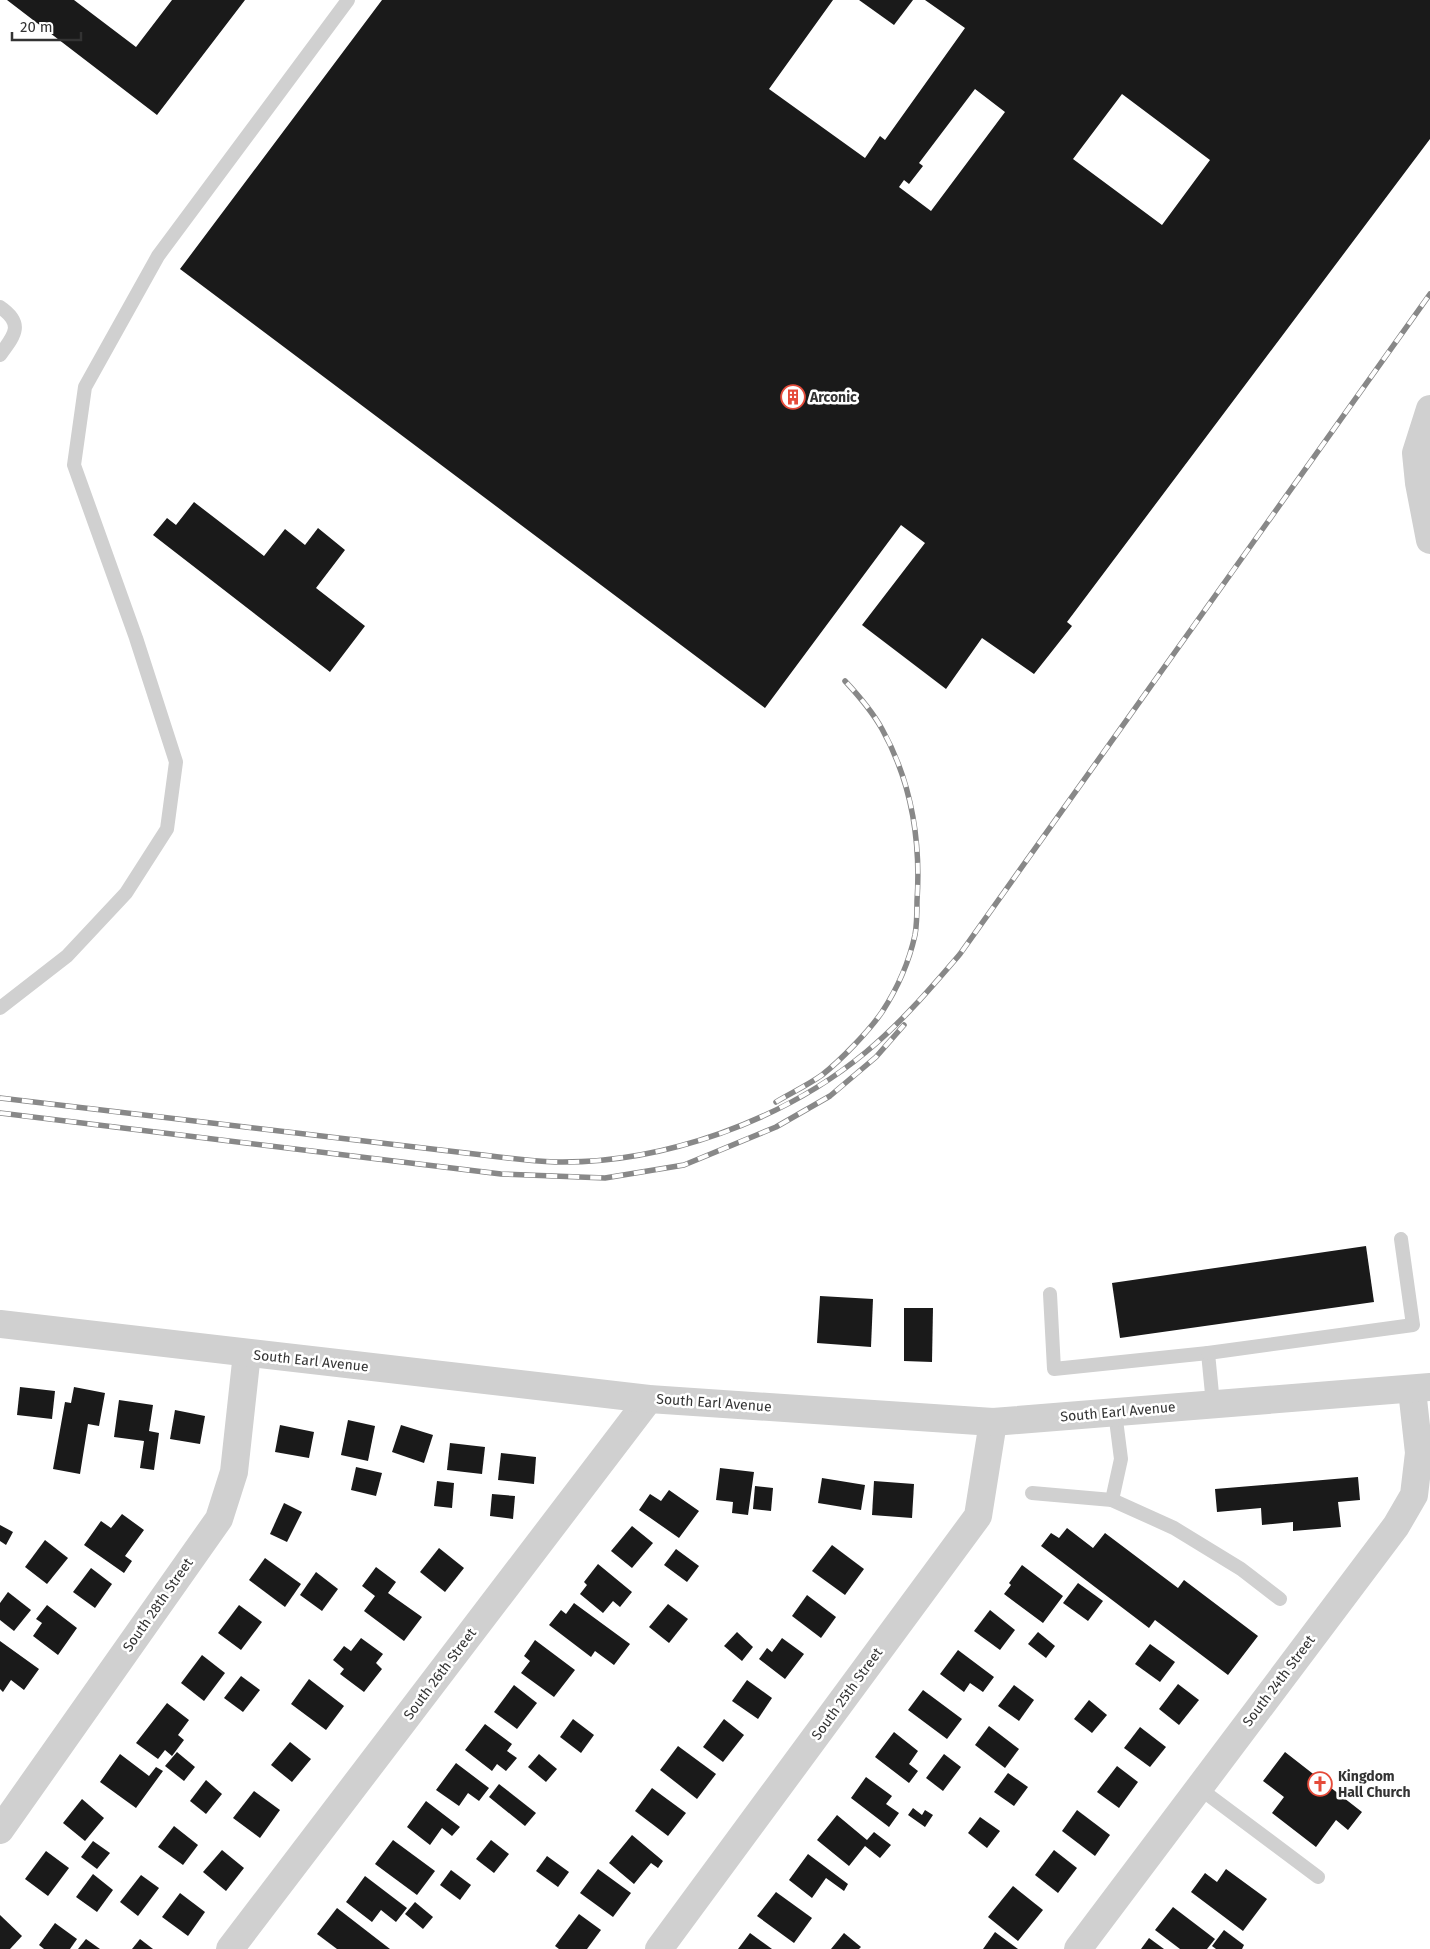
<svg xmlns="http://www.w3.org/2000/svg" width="1430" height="1949" font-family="'Fira Sans',sans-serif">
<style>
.building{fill:#1a1a1a;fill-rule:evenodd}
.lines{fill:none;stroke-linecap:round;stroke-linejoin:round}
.service{stroke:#d0d0d0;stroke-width:14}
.minor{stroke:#d0d0d0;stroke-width:28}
.tertiary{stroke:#d0d0d0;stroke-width:28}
.rail-casing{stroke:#888;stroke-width:5.5}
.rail{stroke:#fff;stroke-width:4;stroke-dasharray:11;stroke-linecap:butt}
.labels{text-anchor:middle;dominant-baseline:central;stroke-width:5;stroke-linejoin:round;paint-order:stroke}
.poi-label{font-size:14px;font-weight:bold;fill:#333;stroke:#fff;text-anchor:start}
.street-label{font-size:14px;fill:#333;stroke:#fff}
</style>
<rect width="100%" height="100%" fill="#fff"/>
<!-- building -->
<g class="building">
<path d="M7 0H74L136 47 172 0H245L157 115Z"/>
<path d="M382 0H833L769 89 865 158 880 136 885 140 965 28 925 0H1430V139L1067 622 1072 626 1034 674 982 638 946 689 862 625 925 543 901 525 765 708 180 269ZM975 89 1005 112 931 211 899 187 904 180 909 184 923 166 919 163ZM1122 94 1210 160 1162 225 1073 159Z"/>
<path d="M859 0H913L894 25Z"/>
<path d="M194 502 264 556 285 529 305 545 318 528 345 550 316 588 365 626 330 672 153 535 167 518 176 525Z"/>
<path d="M1366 1246 1374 1302 1120 1338 1112 1283Z"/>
<path d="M820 1296 873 1299 871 1347 817 1343Z"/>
<path d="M904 1308H933L932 1362 904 1361Z"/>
<path d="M20 1387 55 1391 52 1419 17 1415Z"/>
<path d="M74 1387 105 1393 99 1426 88 1424 80 1474 53 1469 65 1402 71 1403Z"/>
<path d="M119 1400 153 1405 149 1431 159 1433 154 1470 140 1468 144 1441 114 1437Z"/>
<path d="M175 1410 205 1416 200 1444 170 1439Z"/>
<path d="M348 1420 375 1426 368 1461 341 1455Z"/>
<path d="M280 1425 314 1432 309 1458 275 1452Z"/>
<path d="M401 1425 433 1435 424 1463 392 1452Z"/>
<path d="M450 1443 485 1447 482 1474 447 1470Z"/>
<path d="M501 1453 536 1457 534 1484 498 1480Z"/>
<path d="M356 1467 382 1473 376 1496 351 1490Z"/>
<path d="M720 1468 754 1472 748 1515 732 1513 733 1502 716 1500Z"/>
<path d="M1358 1477 1360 1500 1338 1502 1341 1527 1293 1531V1522L1262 1525 1261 1508 1217 1512 1215 1489Z"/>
<path d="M822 1478 865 1485 861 1510 818 1503Z"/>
<path d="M437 1481 454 1483 452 1508 434 1506Z"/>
<path d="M874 1481 914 1484 912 1518 872 1515Z"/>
<path d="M755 1486 773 1488 771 1511 753 1509Z"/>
<path d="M669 1490 699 1511 679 1538 639 1510 650 1494 661 1501Z"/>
<path d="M492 1494 515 1496 513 1519 490 1516Z"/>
<path d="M284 1503 302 1512 287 1542 270 1534Z"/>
<path d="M122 1514 144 1530 125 1556 132 1561 124 1573 84 1545 101 1521 111 1528Z"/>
<path d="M0 1525 13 1532 6 1545 0 1541Z"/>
<path d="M632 1526 653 1543 632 1568 611 1551Z"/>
<path d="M1067 1528 1093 1548 1105 1533 1178 1588 1184 1580 1258 1636 1228 1675 1155 1620 1149 1628 1041 1546 1051 1533 1059 1538Z"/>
<path d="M45 1540 68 1558 47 1584 25 1567Z"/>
<path d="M832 1545 864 1569 845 1595 812 1571Z"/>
<path d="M439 1548 464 1568 445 1592 420 1572Z"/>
<path d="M676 1549 699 1566 687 1582 664 1565Z"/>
<path d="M265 1558 301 1584 285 1607 249 1580Z"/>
<path d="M598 1564 632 1592 620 1607 613 1601 603 1613 580 1594 587 1585 584 1582Z"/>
<path d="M1022 1565 1063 1596 1043 1623 1004 1594 1011 1585 1009 1583Z"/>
<path d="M376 1567 396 1582 388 1593 422 1617 404 1641 364 1611 375 1596 362 1586Z"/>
<path d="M91 1568 112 1584 95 1608 73 1592Z"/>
<path d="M316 1572 338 1589 322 1611 300 1595Z"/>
<path d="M1078 1583 1103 1601 1088 1621 1063 1603Z"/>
<path d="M8 1592 31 1610 14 1631 0 1620V1603Z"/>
<path d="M807 1595 836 1617 821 1638 792 1616Z"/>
<path d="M574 1603 630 1644 614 1665 595 1651 591 1657 549 1625 561 1610 566 1614Z"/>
<path d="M668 1604 688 1619 669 1643 649 1627Z"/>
<path d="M47 1605 77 1628 58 1655 33 1636 42 1623 36 1619Z"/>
<path d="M239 1605 262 1622 241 1650 218 1633Z"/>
<path d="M990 1610 1015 1630 1000 1650 974 1631Z"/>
<path d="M737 1632 753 1647 742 1661 724 1646Z"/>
<path d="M1038 1632 1055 1646 1046 1658 1028 1644Z"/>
<path d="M361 1638 383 1654 376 1663 382 1669 364 1692 340 1674 344 1669 333 1660 344 1646 351 1651Z"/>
<path d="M782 1638 804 1654 785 1679 759 1659 767 1648 772 1652Z"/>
<path d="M535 1640 575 1670 554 1697 521 1673 530 1661 524 1656Z"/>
<path d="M0 1641 39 1669 24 1690 11 1680 3 1692 0 1689Z"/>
<path d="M1150 1644 1175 1662 1160 1682 1135 1664Z"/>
<path d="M958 1650 994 1677 983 1692 970 1683 964 1692 940 1674Z"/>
<path d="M202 1655 225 1673 204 1701 181 1683Z"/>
<path d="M241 1676 260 1690 243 1712 224 1698Z"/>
<path d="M309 1679 344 1706 326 1730 291 1704Z"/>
<path d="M747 1680 772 1698 758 1719 732 1701Z"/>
<path d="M1178 1684 1199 1700 1179 1725 1159 1709Z"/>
<path d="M514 1685 537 1703 517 1729 494 1712Z"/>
<path d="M1014 1685 1034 1700 1019 1721 998 1706Z"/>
<path d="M923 1690 962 1719 947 1739 908 1710Z"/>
<path d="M1089 1700 1107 1715 1092 1733 1074 1719Z"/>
<path d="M167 1703 189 1720 178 1735 184 1740 172 1756 165 1750 158 1759 136 1743Z"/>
<path d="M573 1719 594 1735 581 1753 560 1737Z"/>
<path d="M724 1719 744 1735 723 1762 703 1747Z"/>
<path d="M485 1724 512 1744 507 1751 517 1758 506 1771 497 1764 492 1771 465 1750Z"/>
<path d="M989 1726 1019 1749 1005 1768 975 1745Z"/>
<path d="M1140 1727 1166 1747 1150 1767 1124 1748Z"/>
<path d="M894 1732 918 1751 909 1764 918 1771 909 1783 875 1757Z"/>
<path d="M290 1742 311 1759 292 1782 271 1765Z"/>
<path d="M678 1746 716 1774 697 1799 660 1770Z"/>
<path d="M177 1752 195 1767 184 1781 165 1766Z"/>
<path d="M1285 1752 1362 1812 1348 1830 1336 1820 1316 1847 1272 1813 1284 1797 1263 1781Z"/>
<path d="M120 1754 149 1776 156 1767 163 1771 136 1808 100 1782Z"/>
<path d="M539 1754 557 1769 546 1782 528 1767Z"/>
<path d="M944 1754 961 1767 943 1791 926 1778Z"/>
<path d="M456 1763 489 1788 479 1801 468 1793 459 1806 436 1790Z"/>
<path d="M1117 1766 1138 1782 1119 1808 1097 1792Z"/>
<path d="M1008 1773 1028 1787 1014 1806 994 1792Z"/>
<path d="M866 1777 892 1796 886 1804 899 1813 889 1827 851 1798Z"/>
<path d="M206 1780 222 1794 206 1814 190 1801Z"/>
<path d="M499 1784 536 1813 525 1826 489 1797Z"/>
<path d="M652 1788 686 1813 668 1836 635 1811Z"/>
<path d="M254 1791 280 1810 260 1838 233 1818Z"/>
<path d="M82 1799 104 1818 85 1841 63 1823Z"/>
<path d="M426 1801 460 1827 452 1836 442 1828 430 1845 407 1827Z"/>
<path d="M913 1808 922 1815 925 1810 933 1815 925 1827 908 1815Z"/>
<path d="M1077 1810 1110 1835 1095 1856 1062 1831Z"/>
<path d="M837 1815 867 1840 874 1832 891 1845 880 1858 865 1846 849 1866 817 1840Z"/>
<path d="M980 1817 1000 1831 987 1848 968 1833Z"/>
<path d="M174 1826 198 1845 183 1865 158 1847Z"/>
<path d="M632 1835 663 1861 658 1868 651 1863 634 1884 609 1863Z"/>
<path d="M393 1840 435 1871 417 1895 375 1864Z"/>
<path d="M491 1840 509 1854 494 1873 476 1859Z"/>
<path d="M93 1841 110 1853 97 1869 81 1857Z"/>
<path d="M222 1850 244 1868 226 1891 203 1872Z"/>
<path d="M1054 1850 1077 1868 1058 1893 1035 1875Z"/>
<path d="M46 1851 69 1868 48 1896 25 1879Z"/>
<path d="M808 1854 848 1884 844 1891 826 1878 812 1898 789 1880Z"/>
<path d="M547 1856 569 1872 558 1887 536 1871Z"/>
<path d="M598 1869 631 1893 613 1917 580 1893Z"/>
<path d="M1226 1869 1267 1899 1243 1931 1191 1892 1205 1873 1217 1882Z"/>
<path d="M451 1870 471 1885 460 1900 440 1885Z"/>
<path d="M93 1874 113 1890 97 1912 76 1897Z"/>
<path d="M141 1875 159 1888 138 1916 120 1902Z"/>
<path d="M365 1876 407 1908 396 1922 381 1910 372 1922 346 1902Z"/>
<path d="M1013 1886 1043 1910 1018 1941 988 1917Z"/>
<path d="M776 1892 812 1918 794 1943 757 1916Z"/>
<path d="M180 1893 205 1912 188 1936 162 1917Z"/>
<path d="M415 1902 433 1917 423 1929 405 1914Z"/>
<path d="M1173 1907 1215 1939 1207 1949H1180L1155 1930Z"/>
<path d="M337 1908 390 1949H337L317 1934Z"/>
<path d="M579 1914 601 1930 587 1949H559L555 1946Z"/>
<path d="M0 1915 22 1936 10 1949H0Z"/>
<path d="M55 1923 77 1939 70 1949H44L39 1945Z"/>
<path d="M1224 1930 1244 1945 1242 1949H1216L1212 1946Z"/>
<path d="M995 1932 1018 1949H983Z"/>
<path d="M750 1933 772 1949H738Z"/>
<path d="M844 1933 861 1947 859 1949H831Z"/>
<path d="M1149 1938 1164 1949H1141Z"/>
<path d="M86 1939 100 1949H78Z"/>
<path d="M140 1939 153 1949H132Z"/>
</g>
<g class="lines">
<!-- service -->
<g class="service">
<path d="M0 307C25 324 14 336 0 355"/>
<path d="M0 1008 67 956 126 893 167 829 176 762 136 638 74 465 85 387 158 256 348 0"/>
<path d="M1050 1294 1054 1369 1208 1353 1213 1404"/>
<path d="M1208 1353 1413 1325 1401 1239"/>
<path d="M1032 1493 1112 1500 1121 1459 1115 1412"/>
<path d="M1112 1500 1174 1528 1241 1569 1280 1599"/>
<path d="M1199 1788 1318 1877"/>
</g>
<!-- minor -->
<g class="minor">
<path d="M1430 409 1416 453 1419 483 1430 540"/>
<path d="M0 1830 219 1519 234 1472 247 1353"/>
<path d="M230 1949 649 1399"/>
<path d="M659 1949 978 1516 993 1422"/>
<path d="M1078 1949 1396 1526 1414 1495 1419 1453 1412 1390"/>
</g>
<!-- tertiary -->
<path class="tertiary" d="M0 1324 649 1399 993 1422 1430 1387"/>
<!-- rail casing -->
<g class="rail-casing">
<g id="rail">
<path d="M0 1098 483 1155C507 1158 531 1161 555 1162 662 1164 783 1121 866 1052 901 1023 930 989 960 954L1430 294"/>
<path d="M776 1102C791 1093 808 1085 822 1075 841 1060 869 1031 882 1012 897 989 909 962 915 935 917 924 917 912 917 901 921 841 912 783 882 729 872 711 859 696 845 681"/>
<path d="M0 1113 501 1174 605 1178 684 1165 776 1127 830 1096 876 1057 904 1025"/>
</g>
</g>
<!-- rail -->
<use href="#rail" class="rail"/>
</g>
<!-- icons -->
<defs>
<g id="building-ring" transform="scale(1.25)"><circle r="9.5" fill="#fff" stroke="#e54b3a" stroke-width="1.5"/><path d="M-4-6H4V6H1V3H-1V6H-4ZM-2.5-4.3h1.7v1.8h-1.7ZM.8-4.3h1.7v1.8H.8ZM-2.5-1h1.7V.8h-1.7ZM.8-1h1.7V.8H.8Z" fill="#e54b3a"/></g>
<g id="church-ring" transform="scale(1.25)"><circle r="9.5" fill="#fff" stroke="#e54b3a" stroke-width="1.5"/><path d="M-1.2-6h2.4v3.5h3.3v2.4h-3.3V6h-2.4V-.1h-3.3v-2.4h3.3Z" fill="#e54b3a"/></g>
</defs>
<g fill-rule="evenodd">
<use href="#building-ring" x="793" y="397"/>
<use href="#church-ring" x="1320" y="1784"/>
</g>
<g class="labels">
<!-- poi labels -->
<g class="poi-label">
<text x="810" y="397">Arconic</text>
<text x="1338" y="1776">Kingdom<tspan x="1338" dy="16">Hall Church</tspan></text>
</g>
<!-- street labels -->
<g class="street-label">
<text transform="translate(311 1361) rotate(6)">South Earl Avenue</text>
<text transform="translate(714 1403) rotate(4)">South Earl Avenue</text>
<text transform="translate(1118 1412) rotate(-5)">South Earl Avenue</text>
<text transform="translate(158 1605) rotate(-55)">South 28th Street</text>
<text transform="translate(440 1674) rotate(-53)">South 26th Street</text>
<text transform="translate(1279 1681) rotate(-53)">South 24th Street</text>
<text transform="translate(847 1694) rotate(-54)">South 25th Street</text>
</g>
</g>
<!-- scale -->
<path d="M12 32v8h69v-8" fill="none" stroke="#333333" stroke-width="2.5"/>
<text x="20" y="32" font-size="15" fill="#333333" stroke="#ffffff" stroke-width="4" paint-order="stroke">20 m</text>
</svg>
